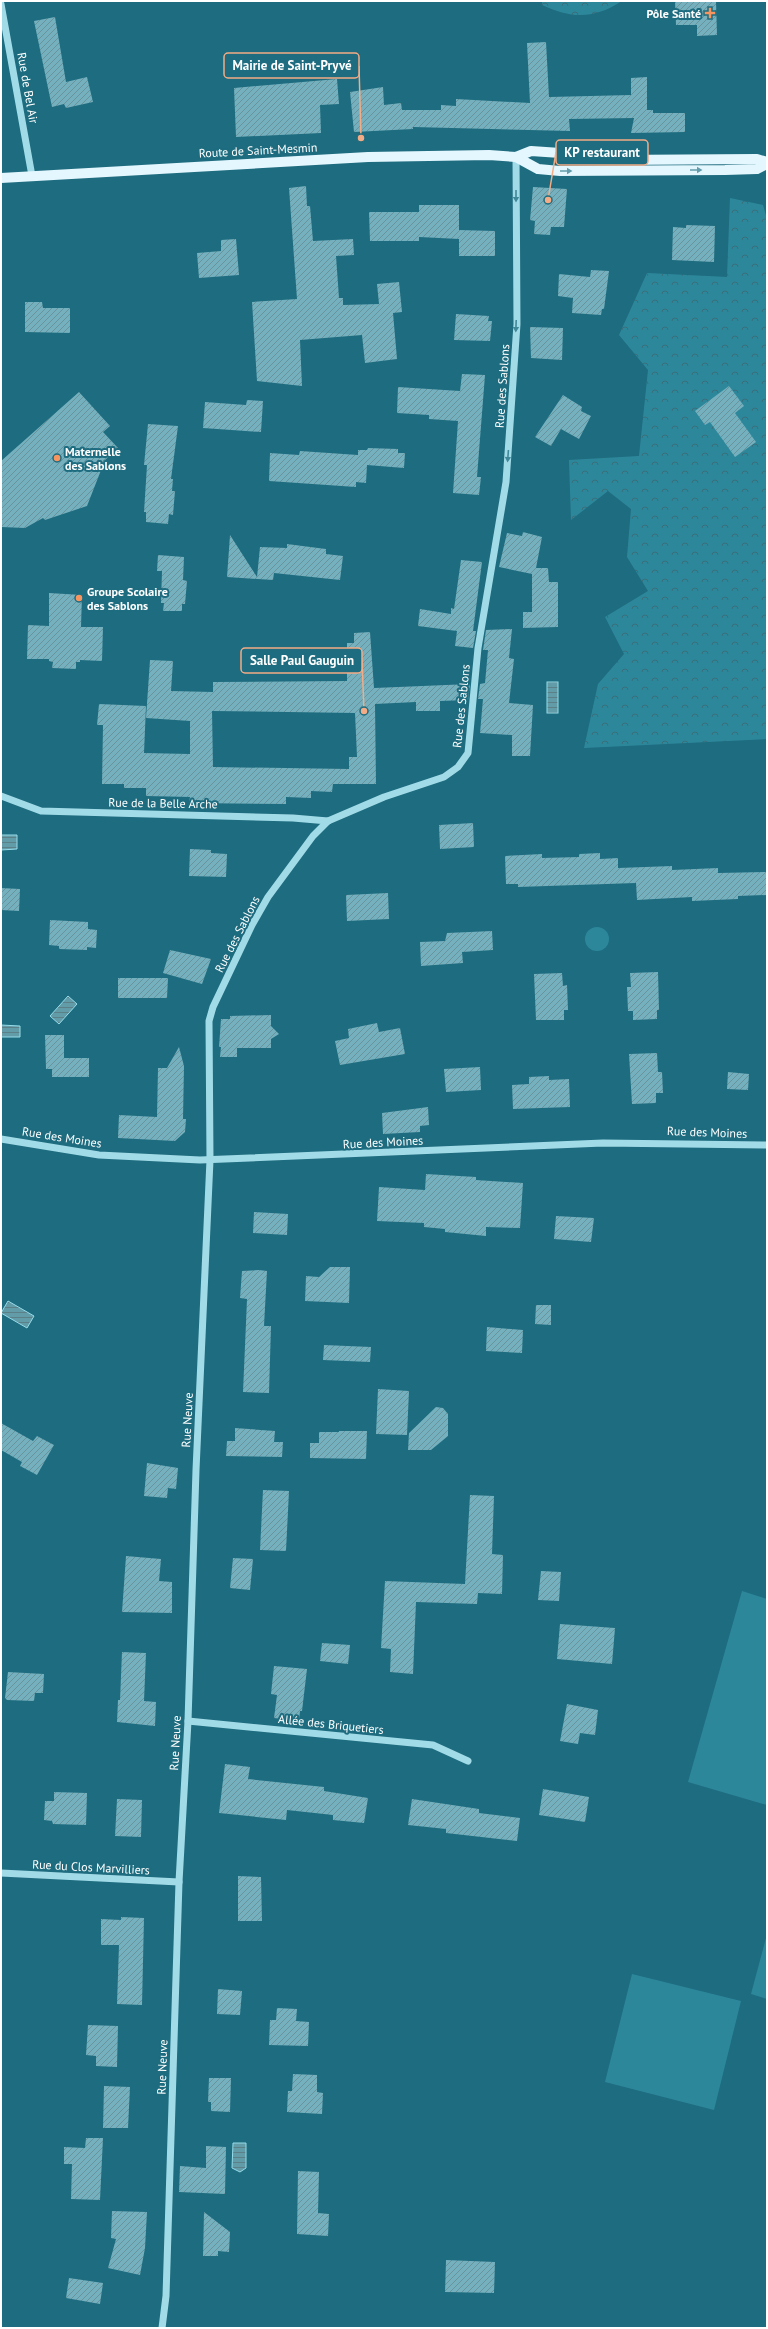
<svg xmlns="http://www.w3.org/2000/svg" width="768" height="2329" font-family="'PT Sans',sans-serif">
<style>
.grass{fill:#2d879b}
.forest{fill:url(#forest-crowns)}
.water{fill:url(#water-rules);stroke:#95dbea}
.building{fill:url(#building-hatch);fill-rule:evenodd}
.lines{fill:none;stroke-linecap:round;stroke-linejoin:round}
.minor{stroke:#a2dbe8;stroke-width:7}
.major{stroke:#e4f7fe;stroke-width:10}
.oneway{fill:#639dab}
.oneway2{fill:#3f8899}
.poi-dot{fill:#f79561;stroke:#1e6c7f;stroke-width:1.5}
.labels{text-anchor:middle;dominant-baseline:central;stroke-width:4;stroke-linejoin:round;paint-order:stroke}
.poi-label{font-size:12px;font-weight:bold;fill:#fff;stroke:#1e6c7f;text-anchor:start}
.street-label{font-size:12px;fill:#fff;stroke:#1e6c7f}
.leader{fill:none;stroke:#f4ac86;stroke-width:1.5}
.callout-dot{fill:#f4ac86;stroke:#1e6c7f;stroke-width:1.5}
.callout{fill:#1e6c7f;stroke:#f4ac86;stroke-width:1.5}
.callout-label{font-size:13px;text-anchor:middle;font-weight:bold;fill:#fff}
</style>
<defs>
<pattern id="forest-crowns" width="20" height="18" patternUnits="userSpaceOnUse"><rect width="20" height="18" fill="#2d879b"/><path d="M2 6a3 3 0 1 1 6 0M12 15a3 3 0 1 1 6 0" fill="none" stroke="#396f7b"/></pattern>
<pattern id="water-rules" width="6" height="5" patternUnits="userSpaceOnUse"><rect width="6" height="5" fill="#639ca9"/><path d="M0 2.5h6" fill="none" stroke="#5b8088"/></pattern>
<pattern id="building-hatch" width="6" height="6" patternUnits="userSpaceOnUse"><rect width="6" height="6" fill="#74b0be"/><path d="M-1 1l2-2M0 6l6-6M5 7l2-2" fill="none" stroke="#68929c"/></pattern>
</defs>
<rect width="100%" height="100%" fill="#1e6c7f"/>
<!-- grass -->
<g class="grass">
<circle cx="597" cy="939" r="12"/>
<path d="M742 1591 767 1599V1805L688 1782Z"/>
<path d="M766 1938 767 1939V1999L751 1994Z"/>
<path d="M632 1974 741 2001 714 2110 605 2082Z"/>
</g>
<!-- forest -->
<g class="forest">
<path d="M542 1H622C594 19 572 19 542 5Z"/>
<path d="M730 198 763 205 767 219V739L584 748 598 684 624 654 605 617 648 591 627 557 631 509 608 491 571 520 569 460 639 456 648 370 619 335 647 273 727 277Z"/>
</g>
<!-- water -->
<g class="water">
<rect x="547" y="682" width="11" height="31"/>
<path d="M1 835H17V849L1 850Z"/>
<path d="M68 996 77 1004 59 1024 50 1016Z"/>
<path d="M1 1025 20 1026V1037H1Z"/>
<path d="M8 1301 34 1316 27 1328 1 1313Z"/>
<path d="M233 2143H246V2168L240 2172 232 2168Z"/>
</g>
<!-- building -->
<g class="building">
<path d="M675 1H716L717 35 697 36V25H676Z"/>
<path d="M55 17 66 82 87 77 93 102 66 108 64 104 52 107 34 21Z"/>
<path d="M546 42 549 97 631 95V78L647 77V110H653V113H685V132L631 133 634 118 569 119 570 131 413 127V129L354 132 350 92 383 87 384 105 401 103 402 110H441V105L456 106V99L530 103 527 43Z"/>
<path d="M337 79 339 104 320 105 321 133 236 137 234 88Z"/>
<path d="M306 186 307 206H310L313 241 353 239 354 255 336 256 339 298H343V305L379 304 377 284 399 282 402 312 393 313 397 359 365 363 362 335 300 340 302 386 257 381 252 302 297 299 289 188Z"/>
<path d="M533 187 567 189 564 227H551L550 235 534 234 535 221 530 220Z"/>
<path d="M419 205H459V239L419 237V241H370L369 212H419Z"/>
<path d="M686 225 715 226 714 262 672 260 673 227 686 228Z"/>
<path d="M459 230 495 231V256H459Z"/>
<path d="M236 239 239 275 199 278 197 253 221 251V240Z"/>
<path d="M591 270 609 271 604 309H602L601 315 572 313 573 298 558 296 559 274 590 277Z"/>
<path d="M25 302H42L43 308H70V333L25 332Z"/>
<path d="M456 314 489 316 488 321H492L490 341 454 340Z"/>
<path d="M530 327 563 328 562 360 531 358Z"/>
<path d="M462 374 485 375 477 477H481L479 495 453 493 458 421 429 419V415L397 413 398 387 460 391Z"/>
<path d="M729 386 744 406 735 413 756 442 735 457 710 422 705 425 695 411Z"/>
<path d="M79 392 110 426 103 432 118 448 105 460 87 506 45 520 43 518 25 528 1 527V461Z"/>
<path d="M563 395 582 407 581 411 591 416 579 439 561 429 551 446 535 437Z"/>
<path d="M247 400 263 401 261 432 203 428 205 402 246 405Z"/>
<path d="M148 424 178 426 171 479H173L172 491H175L173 515 169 514 168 524 146 522V512H144L147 465H144Z"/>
<path d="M368 448 398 449V453H405L404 468 367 465 366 483 356 482V487L269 481 270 453 299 455 300 451 358 455V450H367Z"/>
<path d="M523 532 542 537 536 568H548L549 582H558V627L523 628V612H532V574L499 567 507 533 522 536Z"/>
<path d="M230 535 257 577 260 547 287 548V544L326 549V554L343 556 340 580 274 573 273 580 227 577Z"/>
<path d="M158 555 184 557 183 580 187 581 185 604H182V611H163L164 603H161L162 571H157Z"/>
<path d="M461 560 482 562 473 631H476L473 648 455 646 457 631 418 626 420 609 451 614V608L454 609Z"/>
<path d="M49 593 82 595 81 627H103L102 661 80 660V662H76V669L52 668 53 662 49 661V659H27L28 625 49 626Z"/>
<path d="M512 629 509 658 514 659 509 703 533 705 530 756H512V735L480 733 483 699H478L480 684 485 683 488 650H483L486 630Z"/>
<path d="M370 632 374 688 470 684 468 700 440 701V711H416V702L375 704 376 784H333L332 792 311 791V798L286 797V804L189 803 190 797 146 796V788H124V784H102L103 725H97L99 704 146 706 144 753 190 754V721L146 718 150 660 173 661 171 691 213 692V682L347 681V643H354V633ZM212 711 355 713 357 757H349V769L213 767Z"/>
<path d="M473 823 474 847 440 849 439 825Z"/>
<path d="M190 849 211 850V853L227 854 226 877 189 876Z"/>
<path d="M600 853V859L618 858V868L672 866V870L718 868V873L767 872V895L738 896V899L692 901V897L637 900 636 883 518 887V884H506L505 856 542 854V858L579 857V854Z"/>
<path d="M1 888 20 889 19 911 1 910Z"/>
<path d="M388 893 389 919 347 921 346 895Z"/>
<path d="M50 920 88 922V929L97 930 96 948 87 947V950L59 949V946L49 945Z"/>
<path d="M492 931 493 950 462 952 463 963 421 966 420 942 445 941 447 933Z"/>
<path d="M170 950 211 959 202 984 163 973Z"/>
<path d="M658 972 659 1010H657V1019L633 1020V1011H628L627 987H631L630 973Z"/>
<path d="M562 973 563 986 567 985 568 1010H564V1020H536L534 974Z"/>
<path d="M118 978H168L167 998H118Z"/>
<path d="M271 1015V1026L279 1034 271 1039V1048H237V1057H220L221 1047H219L221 1019H230V1016Z"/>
<path d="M377 1023 379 1032 400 1028 405 1054 340 1065 335 1041 349 1038 348 1029Z"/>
<path d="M45 1035H64V1058H89V1077H52V1069H46Z"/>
<path d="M179 1047 184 1066 183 1119H186L185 1132 175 1141 118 1138 119 1115 157 1117 158 1068H167Z"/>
<path d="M657 1053 658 1072H662L663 1093H656V1103L632 1104 629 1054Z"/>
<path d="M480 1067 481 1090 446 1092 444 1069Z"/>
<path d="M728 1072 749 1074 748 1090 727 1089Z"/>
<path d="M549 1076V1080L569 1079 570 1107 513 1109 512 1085 529 1084V1077Z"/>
<path d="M428 1107 429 1125 420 1126V1132L383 1134 382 1113Z"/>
<path d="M426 1174 476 1177V1180L523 1183 520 1228 486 1227V1236L445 1232V1229L424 1227V1223L377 1221 379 1187 425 1190Z"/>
<path d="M254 1212 288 1214 287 1235 253 1233Z"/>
<path d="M556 1216 594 1218 591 1242 554 1239Z"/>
<path d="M330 1267H350L349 1303 305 1301 306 1276 319 1277Z"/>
<path d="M259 1270 267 1271 264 1326H271L269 1393 243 1392 247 1299 240 1298 242 1271Z"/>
<path d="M536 1305H551V1325L535 1324Z"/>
<path d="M487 1327 523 1330 522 1353 486 1351Z"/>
<path d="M324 1345 371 1347 370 1362 323 1360Z"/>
<path d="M378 1389 409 1391 407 1435 376 1434Z"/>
<path d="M436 1407 443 1408 448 1414V1436L431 1450H408L409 1433Z"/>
<path d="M1 1423 33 1441 37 1436 54 1445 37 1475 20 1466 22 1462 1 1450Z"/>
<path d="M235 1428 275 1431 274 1442H283L282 1457 226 1456 227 1441H235Z"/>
<path d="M339 1431H367L366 1459 310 1458V1443H319V1432H339Z"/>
<path d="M147 1463 178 1468 176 1489 168 1488 167 1498 144 1496Z"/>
<path d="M263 1490 289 1491 286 1551 260 1550Z"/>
<path d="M470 1495 494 1496 492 1554 503 1555 502 1594 478 1593 477 1604 416 1602 413 1674 390 1672 391 1649 381 1648 385 1581 465 1584Z"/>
<path d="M126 1556 161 1559 159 1581 172 1582V1613L122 1612Z"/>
<path d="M233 1558 253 1559 250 1590 230 1588Z"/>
<path d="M541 1571 561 1572 559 1601 538 1600Z"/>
<path d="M560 1624 615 1628 612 1664 557 1659Z"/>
<path d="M322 1643 350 1645 348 1664 320 1661Z"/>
<path d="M122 1652 146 1653 144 1701 156 1702 155 1726 117 1722 118 1700H120Z"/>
<path d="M274 1666 307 1669 302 1711H300L299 1721 274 1718 277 1695 271 1694Z"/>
<path d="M8 1672 44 1674 43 1693H35L34 1701 7 1700 5 1698Z"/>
<path d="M567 1704 598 1710 595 1735 580 1733 578 1744 560 1741Z"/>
<path d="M225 1764 250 1767 248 1779 324 1787V1791L368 1798 364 1823 333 1820V1815L287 1810 286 1820 219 1813Z"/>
<path d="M543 1789 589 1797 585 1822 539 1815Z"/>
<path d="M54 1792 87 1793 86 1825 53 1824 52 1821 44 1820 45 1801H54Z"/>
<path d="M117 1799 142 1800 141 1837 115 1836Z"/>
<path d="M412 1799 479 1809V1813L520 1818 517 1841 446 1833V1829L408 1825Z"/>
<path d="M238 1876 261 1877 262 1921H238Z"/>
<path d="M121 1917 144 1918 142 2005 117 2004 119 1945H101V1919L121 1920Z"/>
<path d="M218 1989 242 1991 240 2015 217 2014Z"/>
<path d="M277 2008 297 2009 296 2021 309 2022 308 2046 269 2045 270 2020H276Z"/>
<path d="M88 2025 118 2026 117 2067 96 2066V2056L86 2055Z"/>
<path d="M293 2074 317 2075V2092L323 2093 322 2114 287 2112 288 2091H292Z"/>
<path d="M209 2078H231L230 2112 211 2111V2102H208Z"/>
<path d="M104 2086 130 2087 128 2128H103Z"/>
<path d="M86 2138H103L100 2200 71 2199 72 2164H64V2147L85 2148Z"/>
<path d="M206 2146 226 2147 225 2194 179 2192 180 2166 206 2168Z"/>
<path d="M298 2171 319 2172 318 2213 329 2214 328 2236 297 2234Z"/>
<path d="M112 2211 147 2212 145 2248 140 2275 108 2268 116 2239 111 2238Z"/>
<path d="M204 2212 230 2232 229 2252 218 2251V2256H203Z"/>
<path d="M446 2260 495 2262 494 2293 445 2292Z"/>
<path d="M69 2278 103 2283 100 2304 66 2298Z"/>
</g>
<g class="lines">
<!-- minor -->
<g class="minor">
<path d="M1 4 32 176"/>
<path d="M1 796 41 811 293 818 328 821"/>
<path d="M1 1139 99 1155 200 1160 603 1143 767 1145"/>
<path d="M188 1721 433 1745 468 1761"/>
<path d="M1 1873 179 1882"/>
<path d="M162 2328 166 2296 179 1882 188 1721 196 1470 210 1160 209 1021 213 1007 252 925 268 897 313 836 328 821 384 797 444 777 458 767 468 753 478 648 506 482 517 324 516 157"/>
</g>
<!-- major -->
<g class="major">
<path d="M516 157 538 169 560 171 725 170 757 169 767 164"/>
<path d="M1 178 368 157 489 155 516 157 531 151 575 154 611 160 757 159 767 162"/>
</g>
</g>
<!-- one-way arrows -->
<defs><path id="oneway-solid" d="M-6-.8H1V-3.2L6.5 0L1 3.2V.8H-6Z"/></defs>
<g class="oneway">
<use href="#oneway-solid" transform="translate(696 170)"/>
<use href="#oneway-solid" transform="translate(566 171)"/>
</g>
<g class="oneway2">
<use href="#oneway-solid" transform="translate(516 196) rotate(90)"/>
<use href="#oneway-solid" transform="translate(516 326) rotate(92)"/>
<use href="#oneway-solid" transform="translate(508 456) rotate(94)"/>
</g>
<!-- markers -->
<g class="poi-dot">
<path d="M708 7h4v4h4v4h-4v4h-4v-4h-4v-4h4z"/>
<circle cx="57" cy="458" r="4"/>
<circle cx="79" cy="598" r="4"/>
</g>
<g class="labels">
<!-- poi labels -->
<g class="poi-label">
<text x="701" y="13" text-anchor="end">Pôle Santé</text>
<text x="65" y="451">Maternelle<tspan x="65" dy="14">des Sablons</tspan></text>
<text x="87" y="591">Groupe Scolaire<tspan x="87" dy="14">des Sablons</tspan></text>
</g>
<!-- street labels -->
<g class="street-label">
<text transform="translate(28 88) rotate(80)">Rue de Bel Air</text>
<text transform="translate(258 150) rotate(-3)">Route de Saint-Mesmin</text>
<text transform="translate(502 386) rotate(-86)">Rue des Sablons</text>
<text transform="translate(461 706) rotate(-84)">Rue des Sablons</text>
<text transform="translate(163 803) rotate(1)">Rue de la Belle Arche</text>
<text transform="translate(237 934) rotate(-63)">Rue des Sablons</text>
<text transform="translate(707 1132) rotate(2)">Rue des Moines</text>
<text transform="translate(62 1137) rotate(9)">Rue des Moines</text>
<text transform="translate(383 1142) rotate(-3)">Rue des Moines</text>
<text transform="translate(187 1420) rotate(-87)">Rue Neuve</text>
<text transform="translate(331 1724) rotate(6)">Allée des Briquetiers</text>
<text transform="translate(175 1743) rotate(-87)">Rue Neuve</text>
<text transform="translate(91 1867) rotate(3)">Rue du Clos Marvilliers</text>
<text transform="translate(162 2067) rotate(-88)">Rue Neuve</text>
</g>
</g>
<!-- callouts -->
<path class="leader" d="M361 138L359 66M548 200L556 152M364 711L362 660"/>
<g class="callout-dot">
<circle cx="361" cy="138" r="4"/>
<circle cx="548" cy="200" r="4"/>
<circle cx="364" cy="711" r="4"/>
</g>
<g class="callout">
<rect x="224" y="53" width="135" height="25" rx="4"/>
<rect x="556" y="140" width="92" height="25" rx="4"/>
<rect x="241" y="648" width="121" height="25" rx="4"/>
</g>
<g class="callout-label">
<text x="292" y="70">Mairie de Saint-Pryvé</text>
<text x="602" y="157">KP restaurant</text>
<text x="302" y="665">Salle Paul Gauguin</text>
</g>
<!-- border -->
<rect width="768" height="2329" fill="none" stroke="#ffffff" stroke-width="4"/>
</svg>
